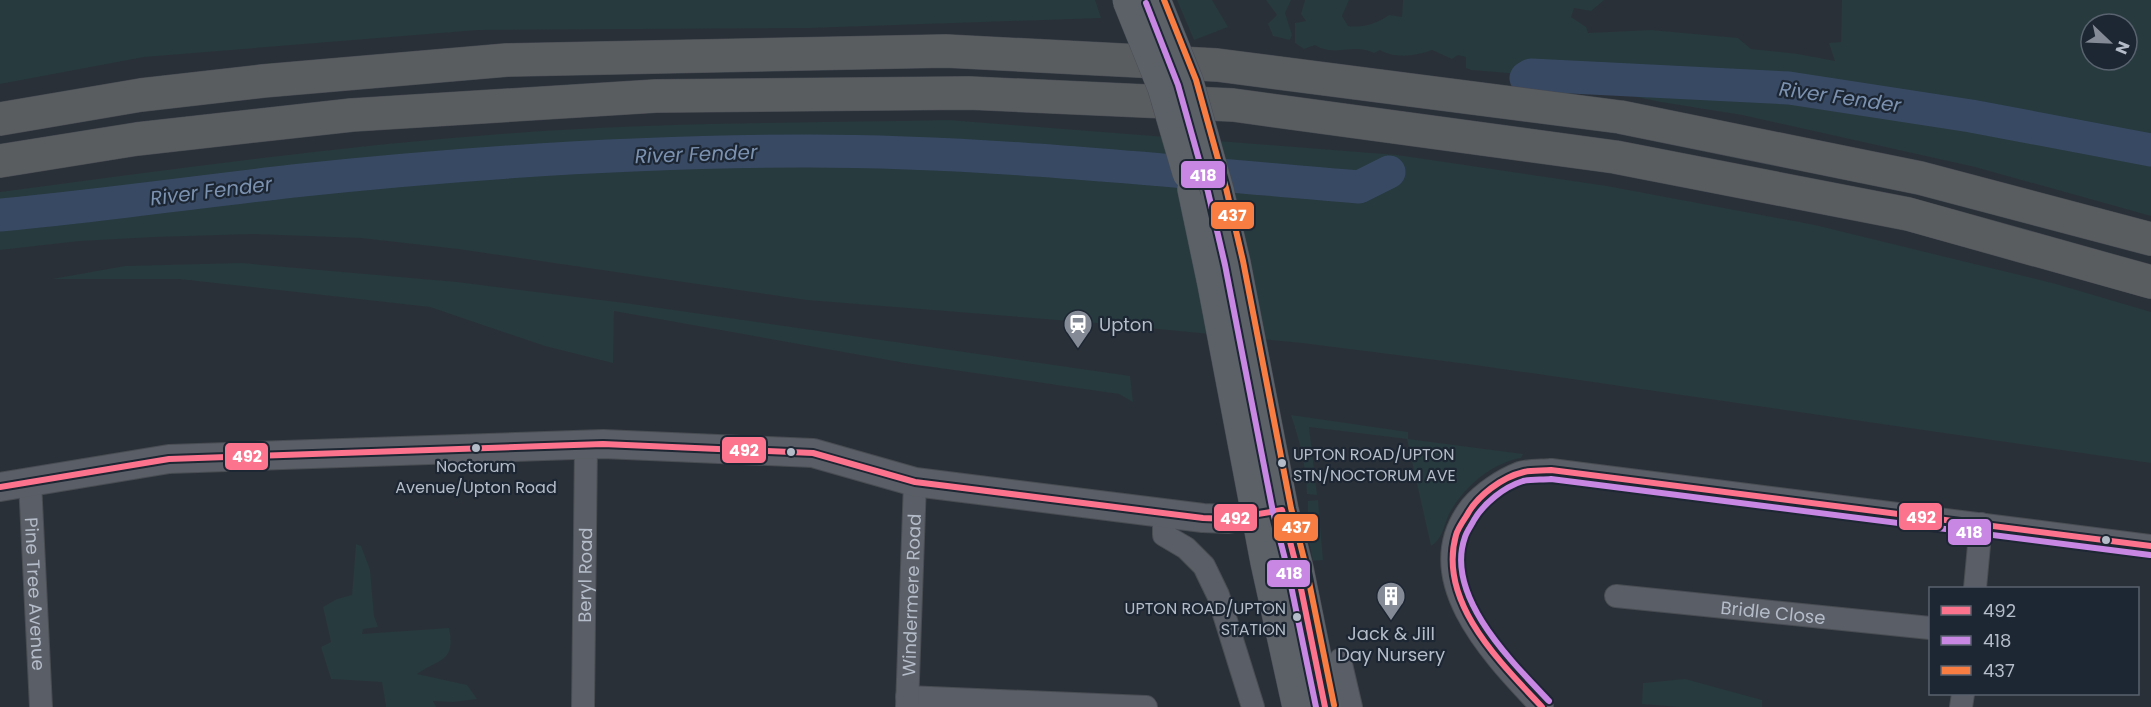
<svg xmlns="http://www.w3.org/2000/svg" width="2151" height="707" font-family="Poppins,sans-serif">
<style>
.green{fill:#273a3e;fill-rule:evenodd}
.lines{fill:none;stroke-linecap:round;stroke-linejoin:round}
.river{stroke:#384963;stroke-width:33}
.minor-casing{stroke:#484c53;stroke-width:24}
.tertiary-casing{stroke:#484c53;stroke-width:30}
.primary-casing{stroke:#484c55;stroke-width:34}
.motorway-casing{stroke:#474c53;stroke-width:34}
.minor{stroke:#5a5e66;stroke-width:22}
.tertiary{stroke:#5a5e66;stroke-width:28}
.primary{stroke:#5c6168;stroke-width:33}
.motorway{stroke:#5a5d60;stroke-width:33}
.primary-bridge-casing{stroke:#484c55;stroke-width:34;stroke-linecap:butt}
.primary-bridge{stroke:#5c6168;stroke-width:33}
.bus-1-casing{stroke:#1d2633;stroke-width:10}
.bus-2-casing{stroke:#1d2633;stroke-width:10}
.bus-3-casing{stroke:#1d2633;stroke-width:10}
.bus-1{stroke:#fc738d;stroke-width:6}
.bus-2{stroke:#c787e3;stroke-width:6}
.bus-3{stroke:#f77d43;stroke-width:6}
.bus-dot{fill:#b4bcc9;stroke:#1d2633;stroke-width:2}
.labels{text-anchor:middle;dominant-baseline:central;stroke-width:4.5;stroke-linejoin:round;paint-order:stroke}
.bus-label{font-size:16px;fill:#b4bcc9;stroke:#1d2633;text-anchor:start}
.poi-label{font-size:18px;fill:#b4bcc9;stroke:#1d2633;text-anchor:start}
.street-label{font-size:18px;fill:#b4bcc9;stroke:#1d2633}
.water-label{font-size:20px;font-style:italic;fill:#7c92b1;stroke:#1d2633}
.line-badge{stroke:#1d2633;stroke-width:2}
.badge-label{font-size:16px;text-anchor:middle;font-weight:bold;fill:#fff}
</style>
<rect width="100%" height="100%" fill="#2a3038"/>
<!-- green -->
<g class="green">
<path d="M0 0H1095L1101 18 809 28 478 30 144 57 0 84Z"/>
<path d="M1177 0H1212L1228 27 1194 40Z"/>
<path d="M1266 0H1291L1285 13 1292 35 1290 40 1273 36 1268 24 1277 15Z"/>
<path d="M1305 0H1349L1342 16 1348 26C1363 28 1376 24 1389 15L1402 17 1403 0H1604L1591 11 1574 8 1571 17 1586 27 1588 33 1651 30 1738 38 1751 49 1798 54 1835 61 1829 43 1841 42 1842 0H2151V216L1975 167 1742 115 1661 102 1531 75 1471 70 1466 68V57L1458 55 1452 59 1432 50C1416 56 1394 59 1380 50L1374 53C1351 42 1336 58 1315 45L1304 49 1295 43V23L1306 21 1301 14ZM2091 24H2127V60H2091Z"/>
<path d="M948 120 1397 155 1607 186 1815 225 2056 284 2151 312V463L1475 365 1302 343 1096 323 807 300 458 249 361 238 253 234 154 237 80 241 0 250V192C180 168 360 143 542 131 677 122 813 123 948 120Z"/>
<path d="M241 263 457 282 625 303 1130 376 1133 402 1119 394 905 363 614 311 613 363 545 346 430 307 179 279H52L125 266Z"/>
<path d="M1291 415 1408 432V439L1523 454 1521 458C1491 463 1463 488 1449 514 1444 525 1442 540 1431 546L1407 439 1309 427 1317 495 1307 494C1306 466 1300 442 1291 415Z"/>
<path d="M1318 500 1323 560 1313 561 1308 536V501Z"/>
<path d="M356 544 361 546 370 570 374 616 378 627 363 629 362 634 449 628C456 662 440 658 417 674L467 685 477 699 453 702 433 701 436 707H386L382 682 331 679 321 647 331 642 323 607 337 599 352 595Z"/>
<path d="M1685 679 1762 700V707H1680L1642 704 1643 683Z"/>
</g>
<g class="lines">
<!-- river -->
<g class="river">
<path d="M1526 78 1531 75 1789 88 1971 116 2151 150"/>
<path d="M0 215C98 206 195 192 293 181 463 163 634 151 806 151 991 151 1175 172 1359 187L1389 172"/>
</g>
<!-- minor casing -->
<g class="minor-casing">
<g id="minor">
<path id="s1" d="M30 482 41 707"/>
<path d="M1164 513V535L1186 548 1204 566 1218 595 1253 707"/>
<path d="M1975 588 1981 524"/>
<path id="s2" d="M1616 596 1930 628"/>
<path d="M1340 660 1351 707"/>
<path d="M907 697 1146 707"/>
<path id="s3" d="M583 707 586 444"/>
<path id="s4" d="M907 707 915 482"/>
<path d="M1542 707C1495 657 1416 578 1471 507 1483 493 1502 480 1520 473 1529 470 1542 471 1551 470L2151 546"/>
<path d="M1961 707 1963 694"/>
</g>
</g>
<!-- tertiary casing -->
<g class="tertiary-casing">
<path id="tertiary" d="M0 487 169 459 603 444 813 453 915 482 1203 518 1228 519 1278 511"/>
</g>
<!-- primary casing -->
<g class="primary-casing">
<g id="primary">
<path d="M1194 189 1214 284 1267 562 1299 707"/>
<path d="M1217 190 1234 263 1282 510 1297 569 1325 707"/>
</g>
</g>
<!-- motorway casing -->
<g class="motorway-casing">
<g id="motorway">
<path d="M0 119 141 95 263 81 507 60 946 51 1217 65 1620 117 1920 178 2151 239"/>
<path d="M0 161 137 139 352 115 656 96 969 93 1233 105 1615 157 1908 214 2151 282"/>
</g>
</g>
<!-- minor -->
<use href="#minor" class="minor"/>
<!-- tertiary -->
<use href="#tertiary" class="tertiary"/>
<!-- primary -->
<use href="#primary" class="primary"/>
<!-- motorway -->
<use href="#motorway" class="motorway"/>
<!-- primary-bridge casing -->
<g class="primary-bridge-casing">
<g id="primary-bridge">
<path d="M1129 0 1164 87 1189 173"/>
<path d="M1154 0 1187 82 1217 190"/>
</g>
</g>
<!-- primary-bridge -->
<use href="#primary-bridge" class="primary-bridge"/>
<!-- bus-1 casing -->
<g class="bus-1-casing">
<g id="bus-1">
<path d="M0 487 169 459 603 444 813 453 915 482 1203 518 1228 519 1282 510 1297 569 1325 707"/>
<path d="M1542 707C1501 663 1437 602 1456 535 1458 528 1463 521 1467 515 1477 496 1502 477 1524 472 1533 470 1542 471 1551 470L2151 546"/>
</g>
</g>
<!-- bus-2 casing -->
<g class="bus-2-casing">
<g id="bus-2">
<path d="M1146 3 1178 85 1208 192 1225 265 1273 512 1288 571 1316 707"/>
<path d="M1549 701C1512 662 1444 596 1465 537 1467 531 1471 526 1474 520 1484 503 1504 487 1523 481 1532 479 1542 480 1551 479L2150 555"/>
</g>
</g>
<!-- bus-3 casing -->
<g class="bus-3-casing">
<path id="bus-3" d="M1164 0 1196 80 1226 188 1243 261 1291 508 1306 567 1334 705"/>
</g>
<!-- bus-1 -->
<use href="#bus-1" class="bus-1"/>
<!-- bus-2 -->
<use href="#bus-2" class="bus-2"/>
<!-- bus-3 -->
<use href="#bus-3" class="bus-3"/>
</g>
<!-- icons -->
<defs>
<g id="station-pin" transform="scale(1.5)"><path d="M0 17L-7.5 6A9.5 9.5 0 1 1 7.5 6Z" fill="#848b96" stroke="#1d2633"/><path d="M-3-6H3Q5-6 5-4V2Q5 4 3 4L4.5 6H3L1.5 4h-3L-3 6H-4.5L-3 4Q-5 4-5 2V-4Q-5-6-3-6ZM-3.5-4v3h7v-3ZM-3.5 1v1.5H-2V1ZM2 1v1.5H3.5V1Z" fill="#fff"/></g>
<g id="building-pin" transform="scale(1.5)"><path d="M0 17L-7.5 6A9.5 9.5 0 1 1 7.5 6Z" fill="#848b96" stroke="#1d2633"/><path d="M-4-6H4V6H1V3H-1V6H-4ZM-2.5-4.3h1.7v1.8h-1.7ZM.8-4.3h1.7v1.8H.8ZM-2.5-1h1.7V.8h-1.7ZM.8-1h1.7V.8H.8Z" fill="#fff"/></g>
</defs>
<g fill-rule="evenodd">
<use href="#station-pin" x="1078" y="324"/>
<use href="#building-pin" x="1391" y="596"/>
</g>
<!-- markers -->
<g class="bus-dot">
<circle cx="476" cy="448" r="5"/>
<circle cx="791" cy="452" r="5"/>
<circle cx="1282" cy="463" r="5"/>
<circle cx="2106" cy="540" r="5"/>
<circle cx="1297" cy="617" r="5"/>
</g>
<g class="labels">
<!-- bus labels -->
<g class="bus-label">
<text x="1293" y="454">UPTON ROAD/UPTON<tspan x="1293" dy="21">STN/NOCTORUM AVE</tspan></text>
<text x="476" y="466" text-anchor="middle">Noctorum<tspan x="476" dy="21">Avenue/Upton Road</tspan></text>
<text x="1286" y="608" text-anchor="end">UPTON ROAD/UPTON<tspan x="1286" dy="21">STATION</tspan></text>
</g>
<!-- poi labels -->
<g class="poi-label">
<text x="1099" y="324">Upton</text>
<text x="1391" y="633" text-anchor="middle">Jack &amp; Jill<tspan x="1391" dy="21">Day Nursery</tspan></text>
</g>
<!-- street labels -->
<g class="street-label">
<text stroke="none"><textPath href="#s3" startOffset="132">Beryl Road</textPath></text>
<text stroke="none"><textPath href="#s1" startOffset="112">Pine Tree Avenue</textPath></text>
<text stroke="none"><textPath href="#s4" startOffset="112">Windermere Road</textPath></text>
<text stroke="none"><textPath href="#s2" startOffset="158">Bridle Close</textPath></text>
</g>
<!-- water labels -->
<g class="water-label">
<text transform="translate(1840 97) rotate(8)">River Fender</text>
<text transform="translate(696 154) rotate(-2)">River Fender</text>
<text transform="translate(211 191) rotate(-7)">River Fender</text>
</g>
</g>
<g class="line-badge">
<rect x="1180" y="160" width="46" height="29" rx="6" fill="#c787e3"/>
<rect x="1210" y="201" width="45" height="29" rx="6" fill="#f77d43"/>
<rect x="721" y="436" width="46" height="28" rx="6" fill="#fc738d"/>
<rect x="224" y="442" width="45" height="29" rx="6" fill="#fc738d"/>
<rect x="1898" y="502" width="45" height="29" rx="6" fill="#fc738d"/>
<rect x="1213" y="503" width="45" height="29" rx="6" fill="#fc738d"/>
<rect x="1273" y="513" width="46" height="29" rx="6" fill="#f77d43"/>
<rect x="1947" y="518" width="45" height="28" rx="6" fill="#c787e3"/>
<rect x="1266" y="559" width="45" height="29" rx="6" fill="#c787e3"/>
</g>
<g class="badge-label">
<text x="1203" y="181">418</text>
<text x="1232" y="221">437</text>
<text x="744" y="456">492</text>
<text x="247" y="462">492</text>
<text x="1921" y="523">492</text>
<text x="1235" y="524">492</text>
<text x="1296" y="533">437</text>
<text x="1969" y="538">418</text>
<text x="1289" y="579">418</text>
</g>
<!-- legend -->
<rect x="1929" y="587" width="210" height="108" fill="#1d2633" stroke="#59626f" stroke-width="1.5"/>
<rect x="1941" y="606" width="30" height="9" fill="#fc738d" stroke="#59626f" stroke-width="1.5"/>
<text x="1983" y="617" font-size="18" fill="#b4bcc9">492</text>
<rect x="1941" y="636" width="30" height="9" fill="#c787e3" stroke="#59626f" stroke-width="1.5"/>
<text x="1983" y="647" font-size="18" fill="#b4bcc9">418</text>
<rect x="1941" y="666" width="30" height="9" fill="#f77d43" stroke="#59626f" stroke-width="1.5"/>
<text x="1983" y="677" font-size="18" fill="#b4bcc9">437</text>
<!-- north arrow -->
<g transform="translate(2109 42) rotate(113)"><circle r="28" fill="#1d2633" stroke="#59626f" stroke-width="1.5"/>
<path d="M0-4.5L10 22L0 15L-10 22Z" fill="#848b96"/>
<text y="-9" font-size="16" font-weight="bold" text-anchor="middle" fill="#b4bcc9">N</text>
</g>
</svg>
